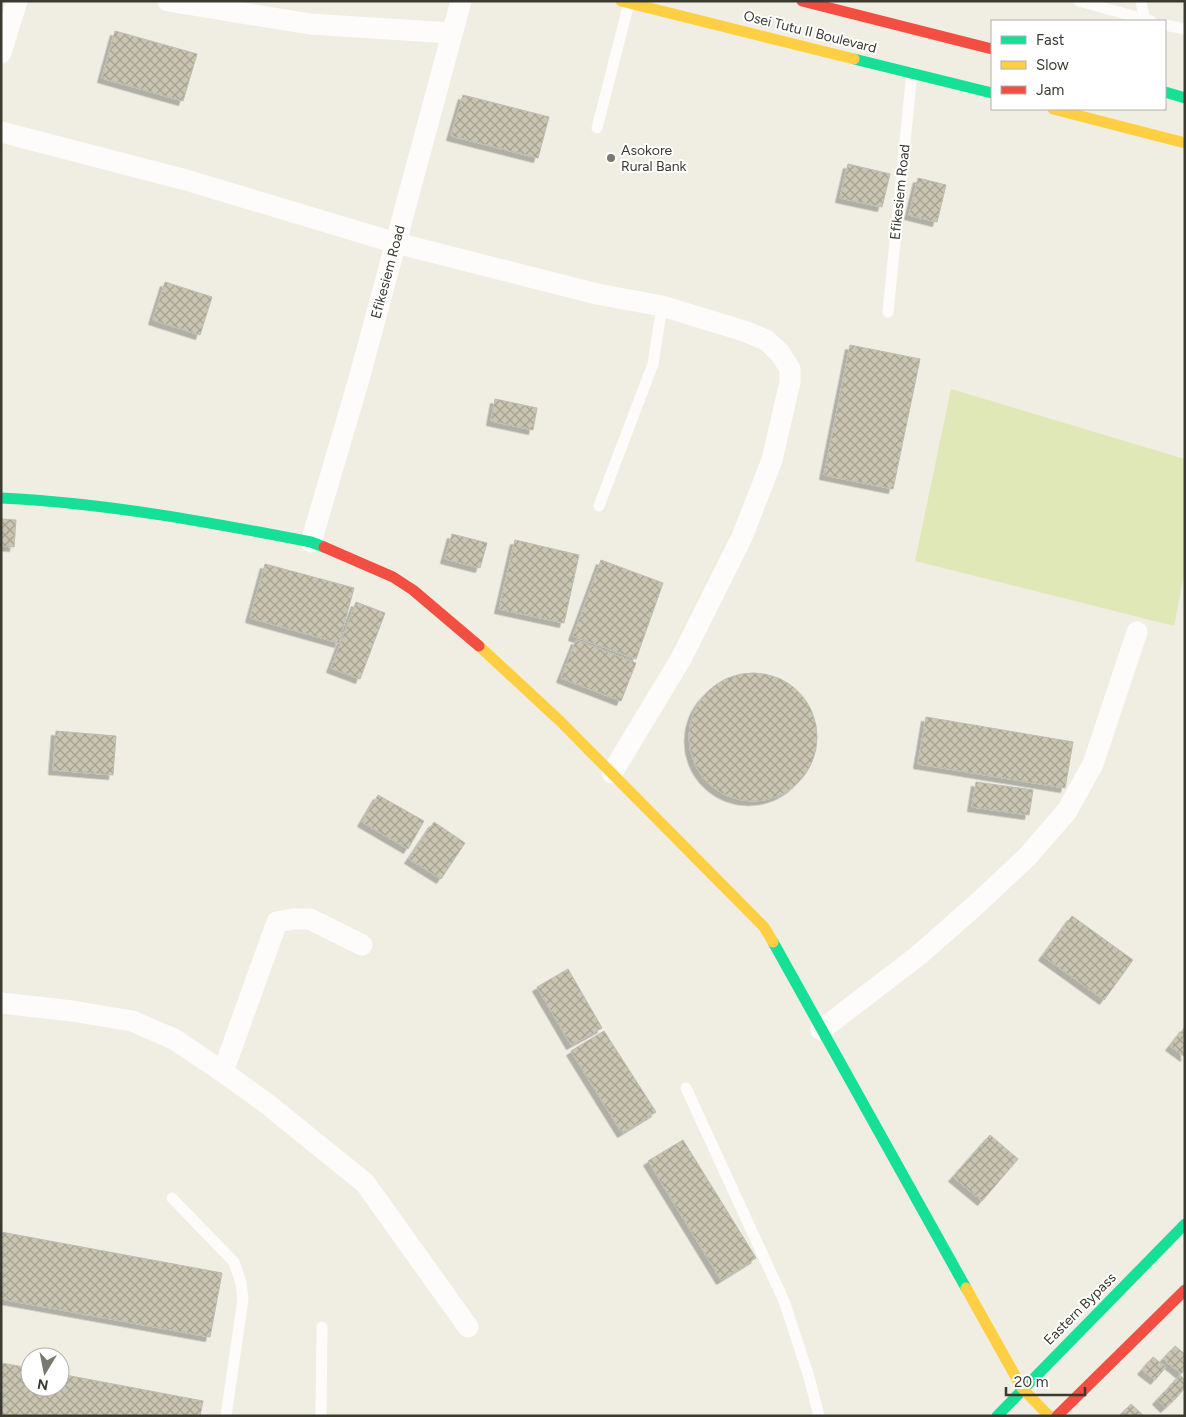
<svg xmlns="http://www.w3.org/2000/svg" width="1186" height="1417" font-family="Figtree,sans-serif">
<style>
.garden{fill:#e0e8b8}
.building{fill:url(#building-cross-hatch);stroke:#bdbbb2;filter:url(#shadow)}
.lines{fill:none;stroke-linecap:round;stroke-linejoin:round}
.lane{stroke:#fdfcfb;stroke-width:11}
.street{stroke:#fdfcfb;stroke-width:21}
.fast{stroke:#16e098;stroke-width:11}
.slow{stroke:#ffcf43;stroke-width:11}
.jam{stroke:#f24e42;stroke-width:11}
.poi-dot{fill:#7a796f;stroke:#fff;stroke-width:2}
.labels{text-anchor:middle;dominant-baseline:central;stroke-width:4;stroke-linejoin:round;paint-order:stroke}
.street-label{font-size:14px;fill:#3b3a31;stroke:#fff}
.poi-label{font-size:14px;fill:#3b3a31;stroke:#fff;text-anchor:start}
</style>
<defs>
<pattern id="building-cross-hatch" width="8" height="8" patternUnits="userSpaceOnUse" patternTransform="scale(1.25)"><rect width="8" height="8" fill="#c9c5b0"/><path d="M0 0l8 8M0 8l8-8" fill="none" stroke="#a4a190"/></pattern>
<filter id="shadow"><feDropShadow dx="-4.5" dy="4.5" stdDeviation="0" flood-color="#0004"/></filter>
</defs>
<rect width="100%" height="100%" fill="#f0eee2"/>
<!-- garden -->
<path class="garden" d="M951 389 1185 459V570L1174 626 915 561Z"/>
<!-- building -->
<g class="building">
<path d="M115 31 197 54 183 101 102 78Z"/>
<path d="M463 95 549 117 538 158 451 136Z"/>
<path d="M848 164 890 174 882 207 840 198Z"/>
<path d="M918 178 946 185 937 222 909 215Z"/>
<path d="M165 282 212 297 200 335 153 320Z"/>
<path d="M850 345 920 359 893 489 824 475Z"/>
<path d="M495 399 537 408 533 430 491 421Z"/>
<path d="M1 519 16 520 14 547 1 546Z"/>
<path d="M452 534 487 543 480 568 445 559Z"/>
<path d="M515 540 579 555 564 623 499 609Z"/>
<path d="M601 560 663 583 636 659 573 636Z"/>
<path d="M265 564 354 588 339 643 250 618Z"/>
<path d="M356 602 385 613 360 679 331 668Z"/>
<path d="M576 640 636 663 621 701 561 678Z"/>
<circle cx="753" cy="737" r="64"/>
<path d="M926 717 1073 742 1065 788 918 764Z"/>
<path d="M56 731 116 736 113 775 53 770Z"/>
<path d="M976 782 1033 790 1029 815 972 807Z"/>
<path d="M378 795 424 821 408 849 362 822Z"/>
<path d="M434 822 465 843 441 879 409 859Z"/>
<path d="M1072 916 1133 960 1104 1000 1043 956Z"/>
<path d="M568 969 602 1028 571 1045 537 987Z"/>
<path d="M1185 1027V1057L1170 1046Z"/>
<path d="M604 1031 656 1112 622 1133 571 1051Z"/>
<path d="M990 1135 1018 1159 982 1201 953 1177Z"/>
<path d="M683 1140 756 1258 721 1280 648 1161Z"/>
<path d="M1 1232 222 1273 210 1337 1 1299Z"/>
<path d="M1175 1346 1185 1354V1369L1181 1374 1163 1359Z"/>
<path d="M1153 1357 1166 1367 1155 1380 1142 1370Z"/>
<path d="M1 1363 30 1368V1387H60V1374L203 1401 200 1416H1Z"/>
<path d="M1180 1375 1185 1380V1388L1174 1400 1165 1392Z"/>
<path d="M1164 1392 1173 1401 1165 1408 1157 1400Z"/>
<path d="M1131 1404 1144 1416 1120 1415Z"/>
</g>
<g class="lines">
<!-- lane -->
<g class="lane">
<path d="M1079 1 1151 21"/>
<path d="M1141 1 1145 21"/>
<path d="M1165 25 1185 29"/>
<path d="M597 128 629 3"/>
<path d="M888 312 912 72"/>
<path d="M599 506 653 364 662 306"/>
<path d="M686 1088 784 1301 809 1377 819 1416"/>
<path d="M172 1198 234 1262 241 1283 243 1299 226 1416"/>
<path d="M321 1416 322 1327"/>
</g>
<!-- street -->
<g class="street">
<path d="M168 1 310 24 452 33"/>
<path d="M1 53 17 1"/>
<path d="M1 132 186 180 396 243 597 294 662 306 744 331 766 340 780 353 790 369V382L772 460 742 537 682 657 612 773"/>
<path d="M311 542 359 379 461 1"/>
<path d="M1 1003 72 1011 132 1021 174 1039 223 1072 266 1103 365 1183 468 1327"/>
<path d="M821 1030 919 955 978 903 1027 857 1067 811 1093 764 1137 632"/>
<path d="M223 1072 277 922 293 919H310L362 945"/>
</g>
<!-- fast -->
<g class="fast">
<path d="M854 59 992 93"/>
<path d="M1165 92 1185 98"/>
<path d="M1 498C106 503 208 522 311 542L324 547"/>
<path d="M773 942 966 1288"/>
<path d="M997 1416 1185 1224"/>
</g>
<!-- slow -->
<g class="slow">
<path d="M621 1 854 59"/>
<path d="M1053 109 1185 143"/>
<path d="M479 646 560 721 764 927 773 942"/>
<path d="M966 1288 1022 1388 1049 1416"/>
</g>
<!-- jam -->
<g class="jam">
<path d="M802 1 992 49"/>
<path d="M324 547 393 577 413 590 479 646"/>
<path d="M1057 1416 1185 1290"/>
</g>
</g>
<!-- markers -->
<circle class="poi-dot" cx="611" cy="158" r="5"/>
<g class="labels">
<!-- street labels -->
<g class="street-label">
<text transform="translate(810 32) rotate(14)">Osei Tutu II Boulevard</text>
<text transform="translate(900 192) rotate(-84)">Efikesiem Road</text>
<text transform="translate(388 272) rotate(-75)">Efikesiem Road</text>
<text transform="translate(1080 1309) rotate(-45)">Eastern Bypass</text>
</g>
<!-- poi labels -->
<g class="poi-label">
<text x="621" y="150">Asokore<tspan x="621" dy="16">Rural Bank</tspan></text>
</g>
</g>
<!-- border -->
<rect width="1186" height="1417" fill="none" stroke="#3b3a31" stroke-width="5"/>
<!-- legend -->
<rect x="991" y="20" width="175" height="90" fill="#ffffff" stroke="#b1b0ad"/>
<rect x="1001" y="36" width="25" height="8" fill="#16e098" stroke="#b1b0ad"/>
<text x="1036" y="45" font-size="15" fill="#3b3a31">Fast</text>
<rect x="1001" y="61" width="25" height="8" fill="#ffcf43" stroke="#b1b0ad"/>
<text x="1036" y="70" font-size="15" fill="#3b3a31">Slow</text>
<rect x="1001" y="86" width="25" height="8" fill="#f24e42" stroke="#b1b0ad"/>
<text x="1036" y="95" font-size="15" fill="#3b3a31">Jam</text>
<!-- north arrow -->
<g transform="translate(45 1372) rotate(190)"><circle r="24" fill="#ffffff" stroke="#b1b0ad"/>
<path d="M0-4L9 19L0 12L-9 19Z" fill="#7a796f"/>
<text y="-8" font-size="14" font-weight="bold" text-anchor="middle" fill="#3b3a31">N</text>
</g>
<!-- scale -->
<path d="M1006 1387v8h79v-8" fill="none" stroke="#3b3a31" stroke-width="2.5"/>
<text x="1014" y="1387" font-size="15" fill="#3b3a31" stroke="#ffffff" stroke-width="4" paint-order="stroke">20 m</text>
</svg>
